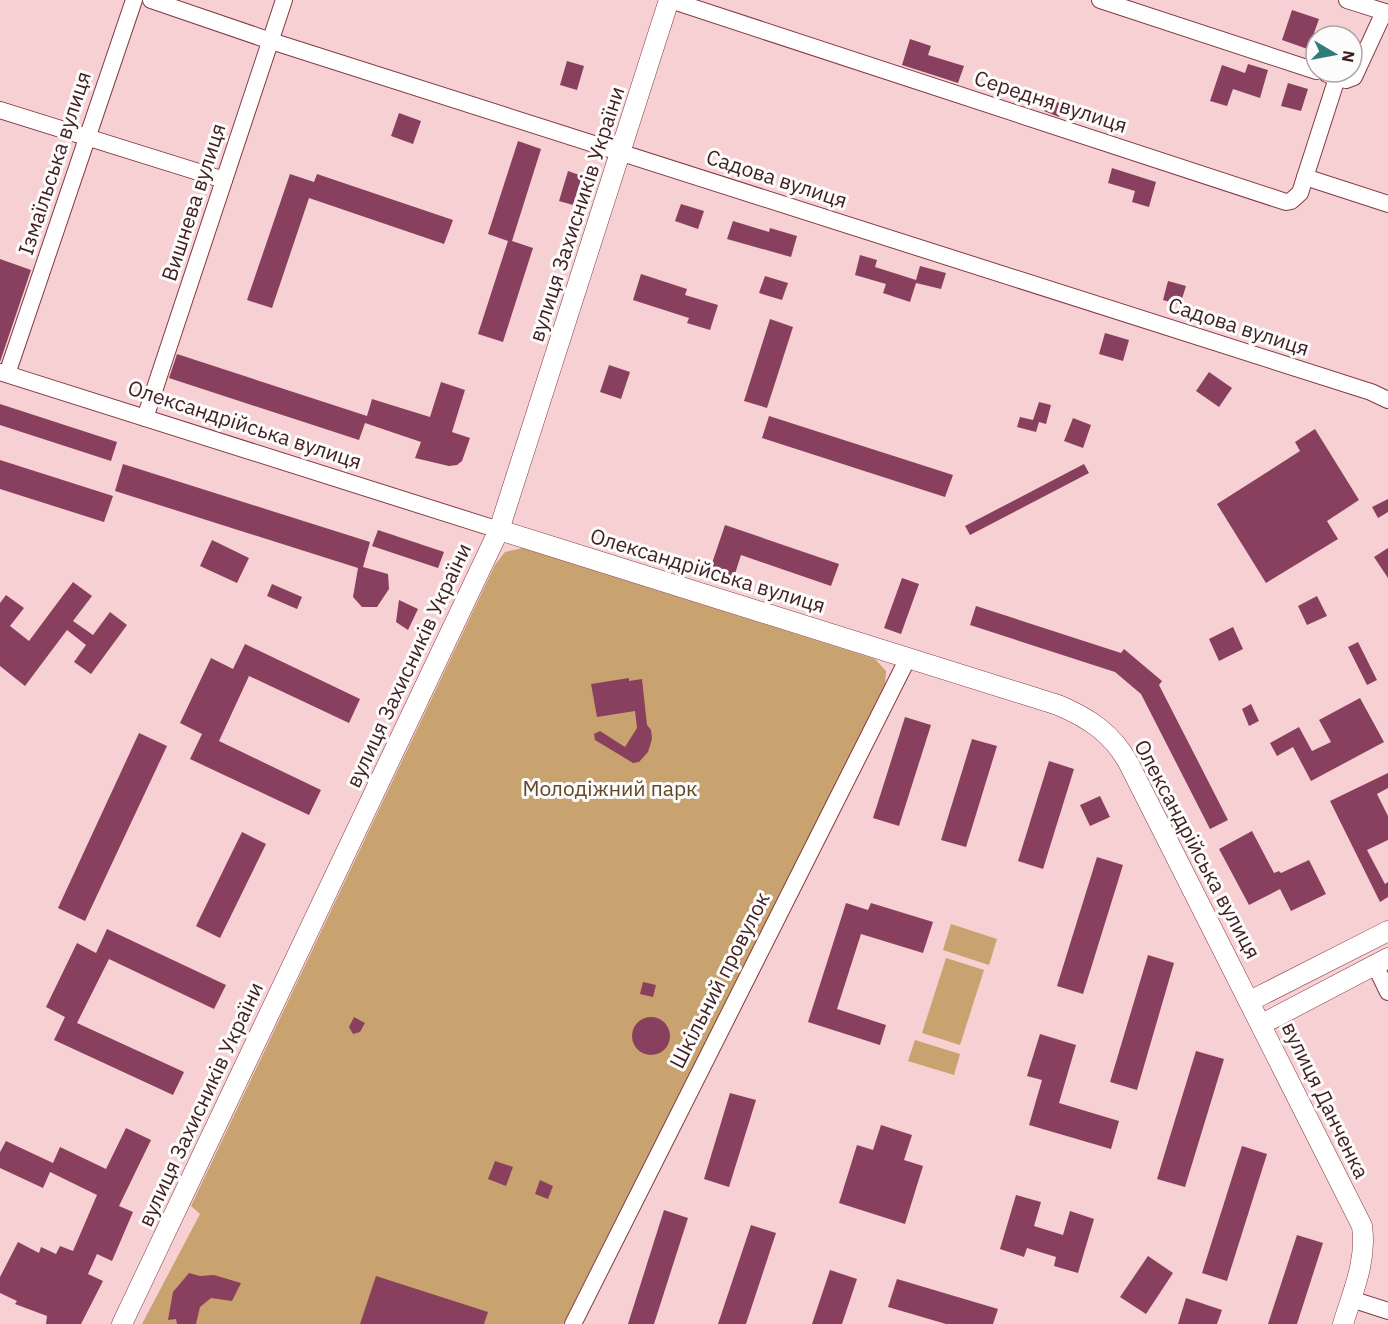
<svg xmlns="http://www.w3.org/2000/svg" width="1388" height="1324" font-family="'IBM Plex Sans',sans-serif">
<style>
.green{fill:#c9a36f}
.building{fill:#88405e}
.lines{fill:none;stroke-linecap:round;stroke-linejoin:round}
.minor-casing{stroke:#853942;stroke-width:18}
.major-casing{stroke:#853942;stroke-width:21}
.minor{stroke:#fff;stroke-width:16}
.major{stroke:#fff;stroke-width:20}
.labels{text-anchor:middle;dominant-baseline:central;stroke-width:6;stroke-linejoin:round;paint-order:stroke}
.street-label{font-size:21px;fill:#401e21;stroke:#fcfcfc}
.park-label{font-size:21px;fill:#614824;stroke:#fcfcfc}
</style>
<rect width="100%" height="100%" fill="#f6d0d2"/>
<!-- green -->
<g class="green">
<path d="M523 548 875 659 886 671 885 687 563 1324H142L200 1214 191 1206 495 565 505 552Z"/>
<path d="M951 924 997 939 989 965 943 950Z"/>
<path d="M946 958 984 970 960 1045 922 1033Z"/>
<path d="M915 1040 960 1054 954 1075 908 1061Z"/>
</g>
<!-- building -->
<g class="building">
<path d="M1292 10 1319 19 1314 33 1316 52 1282 40Z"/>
<path d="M910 39 931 46 928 55 964 66 958 83 902 65Z"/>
<path d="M567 61 584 66 577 90 560 85Z"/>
<path d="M1248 64 1268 70 1260 98 1233 89 1227 106 1210 101 1222 65 1245 73Z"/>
<path d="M1288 83 1308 89 1301 111 1281 106Z"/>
<path d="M1047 99 1063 104 1059 117 1044 111Z"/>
<path d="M399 113 421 121 413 144 391 136Z"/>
<path d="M518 141 541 149 512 241 533 248 503 342 478 334 508 241 488 234Z"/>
<path d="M1112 168 1156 182 1149 207 1132 202 1135 191 1108 183Z"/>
<path d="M568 171 582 176 573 205 559 201Z"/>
<path d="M290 174 314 182 317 174 453 220 444 244 309 198 272 308 247 300Z"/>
<path d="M681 204 704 211 698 229 675 221Z"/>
<path d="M733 221 769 232 770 228 797 236 791 257 727 239Z"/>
<path d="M860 255 877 260 875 267 916 280 920 266 946 273 941 289 916 283 910 302 883 293 886 284 855 275Z"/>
<path d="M0 259 31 270 0 362Z"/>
<path d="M641 274 687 289 685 295 718 305 710 330 687 323 689 318 633 300Z"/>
<path d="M765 276 788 283 782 300 759 293Z"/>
<path d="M1168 281 1186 286 1180 305 1163 300Z"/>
<path d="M770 319 793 327 767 408 744 401Z"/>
<path d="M1105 333 1129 340 1123 361 1099 354Z"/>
<path d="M177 354 367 416 372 399 430 417 441 382 465 390 452 432 470 438 462 461 457 465 449 466 415 458 421 442 365 423 359 440 169 378Z"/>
<path d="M609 365 630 372 621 399 600 392Z"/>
<path d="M1209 372 1232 388 1219 407 1196 391Z"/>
<path d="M1039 402 1051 405 1046 424 1039 422 1036 432 1017 427 1020 417 1033 420Z"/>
<path d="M0 404 117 442 111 461 0 425Z"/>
<path d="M769 416 953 475 945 497 762 438Z"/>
<path d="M1073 418 1091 425 1083 448 1064 441Z"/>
<path d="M1315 429 1359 500 1327 521 1338 539 1266 583 1217 504 1300 451 1295 442Z"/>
<path d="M0 460 113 496 104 522 0 489Z"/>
<path d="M123 464 370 542 363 567 388 574 389 589 377 607H362L353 597 358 568 115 491Z"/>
<path d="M1084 464 1089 473 970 535 965 526Z"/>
<path d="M1388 499V512L1378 518 1372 507Z"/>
<path d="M725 525 839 564 831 586 741 555 733 580 709 572Z"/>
<path d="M378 530 444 552 438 568 372 546Z"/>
<path d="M212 540 249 558 237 583 200 566Z"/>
<path d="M1388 548V578L1374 557Z"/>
<path d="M902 578 919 584 901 634 884 628Z"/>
<path d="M73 582 92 596 73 621 93 635 110 612 127 625 91 674 74 662 86 645 67 630 25 686 0 666V603L6 595 24 608 10 626 29 641Z"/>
<path d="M272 584 302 597 297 609 267 596Z"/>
<path d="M1317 596 1327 616 1307 625 1298 606Z"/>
<path d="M399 600 418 609 408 630 396 622Z"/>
<path d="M976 606 1121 653 1124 649 1162 681 1159 685 1228 820 1210 829 1141 694 1115 672 970 625Z"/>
<path d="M1233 627 1243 649 1219 661 1209 639Z"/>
<path d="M1358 642 1377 680 1367 685 1348 647Z"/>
<path d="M245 644 360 699 349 723 249 676 219 741 321 790 309 815 190 759 202 734 180 723 211 658 233 669Z"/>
<path d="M629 678V681L642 679 647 725 651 730 652 739 648 752 639 762 633 763 595 740 594 734 600 731 625 747 637 728 635 711 597 717 591 684Z"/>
<path d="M1360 698 1384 742 1311 781 1293 747 1277 756 1270 743 1299 727 1312 751 1331 742 1319 720Z"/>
<path d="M1251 704 1259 721 1249 726 1242 709Z"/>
<path d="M905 717 931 725 899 826 873 818Z"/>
<path d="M139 733 167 746 85 921 58 908Z"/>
<path d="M972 739 997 746 966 847 941 840Z"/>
<path d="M1049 761 1074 769 1043 869 1018 861Z"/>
<path d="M1388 773V788L1377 794 1388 816V840L1367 850 1385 884 1388 882V897L1380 902 1330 801Z"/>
<path d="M1100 796 1110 817 1090 826 1080 805Z"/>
<path d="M1252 831 1274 873 1279 871 1281 873 1309 860 1326 894 1291 911 1280 889 1249 905 1219 849Z"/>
<path d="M242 832 266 844 220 938 196 926Z"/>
<path d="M1097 857 1123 865 1083 994 1057 986Z"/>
<path d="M846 903 868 910 871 903 933 922 923 953 861 934 837 1009 886 1025 880 1045 808 1022Z"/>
<path d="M107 929 226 985 214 1009 109 959 77 1023 184 1072 173 1095 54 1040 65 1017 46 1007 77 943 96 953Z"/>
<path d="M1148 955 1174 963 1137 1090 1110 1082Z"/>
<path d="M643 982 656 985 653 997 640 994Z"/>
<circle cx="651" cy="1036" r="19"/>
<path d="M354 1017 365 1023 360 1032 353 1034 349 1027Z"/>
<path d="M1040 1034 1076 1045 1059 1103 1119 1121 1111 1149 1029 1125 1042 1080 1027 1076Z"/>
<path d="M1196 1051 1224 1059 1185 1187 1157 1179Z"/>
<path d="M730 1093 756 1100 729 1187 704 1179Z"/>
<path d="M881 1125 912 1135 904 1160 923 1166 905 1224 839 1203 857 1145 873 1150Z"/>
<path d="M126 1128 151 1140 119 1206 133 1212 112 1261 97 1254 88 1274 103 1281 81 1324H46L47 1316 15 1304 17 1301 0 1293V1277L18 1242 39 1253 41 1247 56 1254 60 1246 73 1251 97 1195 50 1172 43 1188 0 1168V1152L6 1141 53 1163 60 1147 106 1169Z"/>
<path d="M1242 1146 1267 1154 1227 1281 1202 1273Z"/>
<path d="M495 1161 513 1167 506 1186 488 1179Z"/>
<path d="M540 1180 553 1186 548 1199 535 1194Z"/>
<path d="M1016 1195 1041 1202 1034 1226 1063 1235 1070 1211 1094 1219 1078 1273 1054 1266 1056 1257 1027 1248 1024 1257 1000 1249Z"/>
<path d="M664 1210 688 1218 654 1324H628Z"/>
<path d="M751 1225 776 1233 746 1324H718Z"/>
<path d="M1297 1235 1323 1243 1297 1324H1268Z"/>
<path d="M1148 1256 1173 1273 1146 1314 1120 1297Z"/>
<path d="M830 1270 857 1279 842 1324H812Z"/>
<path d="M189 1273 200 1276 214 1275 241 1283 232 1301 211 1298 200 1307 196 1324H177L176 1319 168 1320 173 1292Z"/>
<path d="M376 1276 488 1312 484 1324H360Z"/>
<path d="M897 1279 998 1309 993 1324H946L888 1307Z"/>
<path d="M1186 1298 1222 1310 1217 1324H1178Z"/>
</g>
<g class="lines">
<!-- minor casing -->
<g class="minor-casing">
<g id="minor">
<path d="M151 0 271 41 1371 392 1388 400"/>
<path d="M670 0 1286 202 1291 201 1300 193 1337 78"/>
<path d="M1100 0 1316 71"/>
<path d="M1347 0 1388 13"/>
<path d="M1327 74 1346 80 1354 77 1384 12"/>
<path d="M0 110 224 180"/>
<path d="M1305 177 1388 204"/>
<path d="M0 372 499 530"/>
<path d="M7 374 134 0"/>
<path d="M145 418 284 0"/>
<path d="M1375 965 1388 992"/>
<path d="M1351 1299 1388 1311"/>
<path d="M573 1324 908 658"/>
</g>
</g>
<!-- major casing -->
<g class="major-casing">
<g id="major">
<path d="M499 530 1058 705C1089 718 1113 734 1129 764L1362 1226C1367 1261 1353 1291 1343 1324"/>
<path d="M1250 1001 1388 931"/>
<path d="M1262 1024 1388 958"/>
<path d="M122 1324 499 530 669 0"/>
</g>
</g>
<!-- minor -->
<use href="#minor" class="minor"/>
<!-- major -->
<use href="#major" class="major"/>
</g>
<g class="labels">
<!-- street labels -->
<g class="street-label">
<text transform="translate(1051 101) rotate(18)">Середня вулиця</text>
<text transform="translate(54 163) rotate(-72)">Ізмаїльська вулиця</text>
<text transform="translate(777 178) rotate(18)">Садова вулиця</text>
<text transform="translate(193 202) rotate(-72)">Вишнева вулиця</text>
<text transform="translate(576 214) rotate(-72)">вулиця Захисників України</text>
<text transform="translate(1239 326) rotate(18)">Садова вулиця</text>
<text transform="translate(245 424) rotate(18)">Олександрійська вулиця</text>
<text transform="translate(708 570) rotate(17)">Олександрійська вулиця</text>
<text transform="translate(408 665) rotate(-65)">вулиця Захисників України</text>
<text transform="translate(1198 849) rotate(62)">Олександрійська вулиця</text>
<text transform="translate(719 980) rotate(-63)">Шкільний провулок</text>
<text transform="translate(1326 1100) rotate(64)">вулиця Данченка</text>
<text transform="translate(200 1104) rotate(-65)">вулиця Захисників України</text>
</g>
<!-- park labels -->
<g class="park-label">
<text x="610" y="788">Молодіжний парк</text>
</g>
</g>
<!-- north arrow -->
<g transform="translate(1334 54) rotate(100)"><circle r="28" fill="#fcfcfc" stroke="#b1a3a4" stroke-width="1.5"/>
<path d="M0-4.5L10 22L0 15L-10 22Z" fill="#327b7b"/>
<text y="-9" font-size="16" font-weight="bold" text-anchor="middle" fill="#401e21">N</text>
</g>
</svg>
